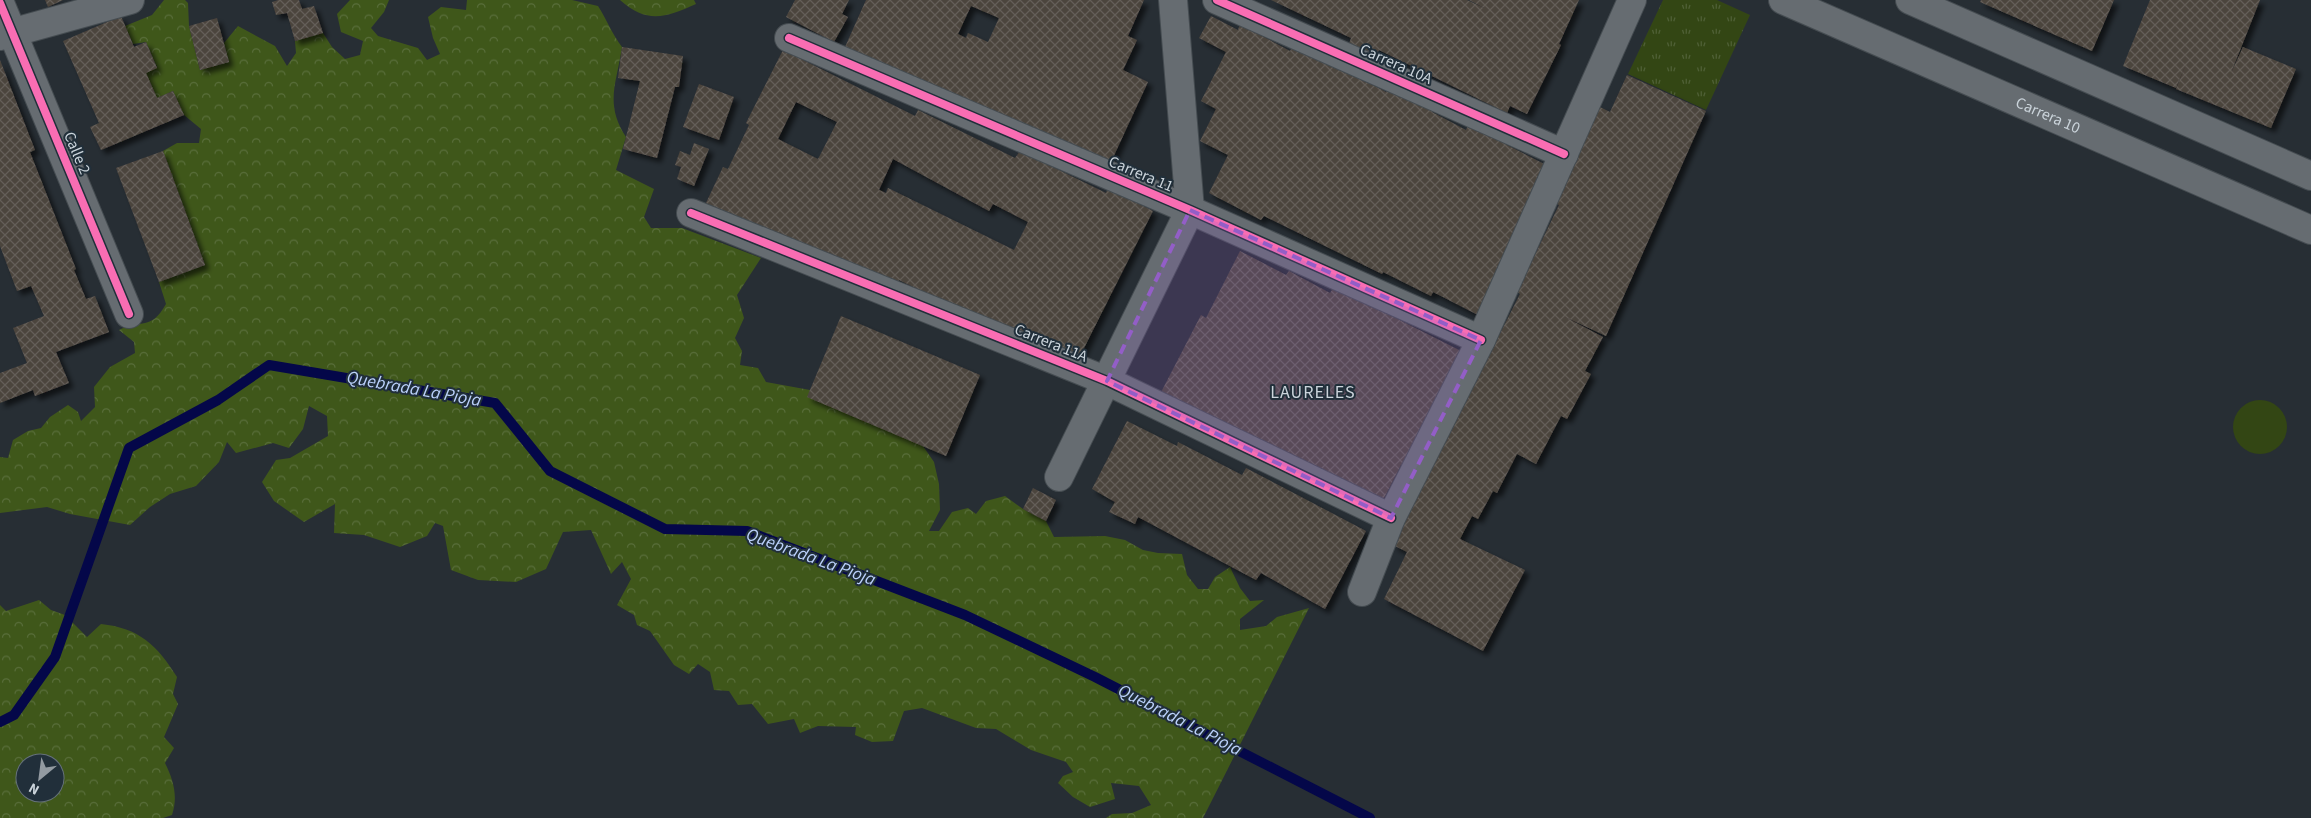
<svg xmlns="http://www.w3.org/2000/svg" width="2311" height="818" font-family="'Source Sans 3',sans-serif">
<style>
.grass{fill:url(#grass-tufts)}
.forest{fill:url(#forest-crowns);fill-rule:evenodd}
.pitch{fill:#334614}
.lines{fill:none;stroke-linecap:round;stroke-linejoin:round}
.stream{stroke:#040749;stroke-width:10}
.building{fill:url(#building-cross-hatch);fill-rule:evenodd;filter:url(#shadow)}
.street-casing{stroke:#454c51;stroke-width:30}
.secondary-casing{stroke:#454c51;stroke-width:30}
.street{stroke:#666c71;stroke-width:28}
.secondary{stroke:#666c71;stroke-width:28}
.cycleway-casing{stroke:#212f3a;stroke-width:11}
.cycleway{stroke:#f96db3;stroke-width:8}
.marked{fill:#935ec7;fill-opacity:0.2;stroke:#935ec7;stroke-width:4;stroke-dasharray:10 6;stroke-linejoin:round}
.labels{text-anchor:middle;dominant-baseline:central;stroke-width:4;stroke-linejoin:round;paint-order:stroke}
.street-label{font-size:16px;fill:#cbd4db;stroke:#212f3a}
.water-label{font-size:18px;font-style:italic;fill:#bbd1fb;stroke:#212f3a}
.neighbourhood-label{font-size:18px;letter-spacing:1px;fill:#cbd4db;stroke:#212f3a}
</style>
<defs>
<pattern id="grass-tufts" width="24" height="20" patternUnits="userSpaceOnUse" patternTransform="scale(1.25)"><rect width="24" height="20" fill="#334614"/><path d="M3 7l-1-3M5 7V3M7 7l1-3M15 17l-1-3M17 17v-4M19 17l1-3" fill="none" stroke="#4f6036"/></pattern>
<pattern id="forest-crowns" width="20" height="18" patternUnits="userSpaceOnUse" patternTransform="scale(1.25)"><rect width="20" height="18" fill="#3f571a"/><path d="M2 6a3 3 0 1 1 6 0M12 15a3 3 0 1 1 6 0" fill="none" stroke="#596e3b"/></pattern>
<pattern id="building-cross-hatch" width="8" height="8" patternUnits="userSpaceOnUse" patternTransform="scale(1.25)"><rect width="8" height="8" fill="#4c443d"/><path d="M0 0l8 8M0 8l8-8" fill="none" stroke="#645e58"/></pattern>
<filter id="shadow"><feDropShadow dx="4.5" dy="4.5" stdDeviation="2.5" flood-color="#0009"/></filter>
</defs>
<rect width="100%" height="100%" fill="#272e34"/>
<!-- grass -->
<path class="grass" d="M1663 0H1717L1750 15 1706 110 1628 74Z"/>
<!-- forest -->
<g class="forest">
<path d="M164 0H185L188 3 189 26 200 70 229 62 224 43 238 26 275 46 287 66 296 53 295 41 323 33 332 47 345 59 360 55 363 41 341 32 337 14 350 0H389L384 12 371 28 378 36 418 48 427 60 440 54 433 38 428 17 441 7 466 10 467 0H572L598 6C607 20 612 34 622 47 617 83 604 103 626 137L616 170 654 189 644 217 651 228H682L761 258 737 295 744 318 735 338 742 351 740 365 758 368 766 382 810 390 808 397 923 446 934 462 939 484 940 510 929 531H939L952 512 968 508 976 514 986 501 1005 496 1023 509 1046 521 1054 537 1105 536 1125 540 1143 550 1158 553 1182 554 1187 575 1198 589H1208L1215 577 1230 567 1240 588 1250 601 1264 600 1240 619V630L1266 626 1277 617 1309 608 1203 818H1106L1112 814 1132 813 1151 805 1139 786 1111 783 1115 799 1090 807 1073 797 1058 783 1063 776 1073 772 1066 762 1031 750 996 729 976 728 922 708 904 711 893 741 872 742 855 735 856 727 818 726 800 733 794 719 768 724 752 704 738 705 729 691 714 690 710 672 698 664 689 674 674 665 650 631 637 625 634 615 617 605 631 579 622 562 611 574 591 530 563 532 546 569 516 582 478 580 451 570 443 526 435 523 427 536 400 547 364 535 334 533 335 504 304 522 274 501 262 482 276 460 290 458 328 436 327 416 309 406 303 429 289 448 273 443 236 453 227 442 219 462 196 486 170 494 150 507 130 525 70 514 47 507 0 513V457L8 458 13 440 28 431 41 428 50 417 68 405 78 412 81 421 95 407 94 387 110 367 135 353 134 342 119 330C142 318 150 332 166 304L159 282 205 265 163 151 177 143H199L201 129 184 115 173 91 157 98 146 73 157 67 146 42 133 44 125 26 152 15Z"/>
<path d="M620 0H694L696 4C665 18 647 24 620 0Z"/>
<path d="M39 600 51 610 65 615 87 637 101 624C139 628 157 645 177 677L173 694 178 704 164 737 174 748 165 763C174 781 178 797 172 815L163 818H0V605L6 611ZM25 763H55V793H25Z"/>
</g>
<!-- pitch -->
<circle class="pitch" cx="2260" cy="427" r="27"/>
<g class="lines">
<!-- stream -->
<path class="stream" d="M0 722 14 715 55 657 129 448 218 400 269 365 495 403 550 471 665 529 747 531 965 615 1095 677 1370 818"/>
</g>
<!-- building -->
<g class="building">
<path d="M45 0H63L48 7Z"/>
<path d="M278 0H299L302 9 314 6 323 33 295 41 287 13 276 15 272 2Z"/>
<path d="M795 0H849L842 14 848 17 834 42 786 17Z"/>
<path d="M866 0H1144L1128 36 1137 40 1123 70 1148 82 1111 162 1065 141 1063 146 845 47ZM971 6 999 18 988 42 968 33 966 38 958 34Z"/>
<path d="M1271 0H1467L1484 8 1469 0H1579L1559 44 1561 45 1527 114 1510 106 1507 113 1379 50 1376 57 1349 44 1351 38Z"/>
<path d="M1981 0H2114L2092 51 1980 2Z"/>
<path d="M2150 0H2260L2231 73 2243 47 2296 69 2271 128 2176 89 2186 64 2176 88 2123 66Z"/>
<path d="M121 16 134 47 146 42 157 68 146 73 157 98 173 91 184 115 101 150 90 127 99 123 63 41Z"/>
<path d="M1211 16 1238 30 1240 24 1290 51 1294 44 1386 92 1390 86 1434 109 1432 112 1466 130 1468 125 1548 166 1478 315 1433 292 1431 296 1383 272 1382 274 1264 216 1261 220 1209 193 1228 155 1200 141 1216 109 1201 101 1226 52 1199 38Z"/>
<path d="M217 18 229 62 200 70 189 26Z"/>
<path d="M622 47 683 56 679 87H675L657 158 623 149 640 81 618 78Z"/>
<path d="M783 50 915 116 918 110 1015 158 1020 151 1106 193 1108 188 1153 211 1079 358 1028 333 1024 341 899 280 897 286 851 263 848 268 769 229 767 234 705 205 723 167 728 169 749 125 746 123ZM796 102 837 122 818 159 778 139ZM893 159 989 211 993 204 1028 222 1014 250 888 188 886 193 879 190Z"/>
<path d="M0 60 35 150 30 152 76 269 74 270 86 299 95 296 109 332 56 352 69 383 35 396 33 390 0 403V373L27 363 13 328 44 316 31 286 17 291 0 246Z"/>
<path d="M1627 75 1706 111 1606 336 1565 317 1603 337 1585 371 1591 374 1567 419 1561 416 1536 464 1517 454 1497 493 1493 491 1478 519 1472 516 1460 539 1525 570 1483 651 1384 599 1407 552 1393 545 1520 294 1517 292 1559 205 1555 203 1600 107 1610 112Z"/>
<path d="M699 84 734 97 719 140 683 127Z"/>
<path d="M694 143 709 149 694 186 677 179 681 167 675 165 680 151 690 155Z"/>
<path d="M163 151 205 265 159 282 116 168Z"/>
<path d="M1240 251 1286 275 1289 271 1330 293 1334 287 1465 353 1405 468 1401 465 1383 500 1344 479 1341 484 1158 398 1201 315 1206 318Z"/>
<path d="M841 316 980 375 946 456 807 397Z"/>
<path d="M1127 421 1177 446 1178 442 1242 475 1246 468 1366 531 1325 609 1261 573 1256 580 1138 517 1135 524 1109 512 1115 502 1092 489Z"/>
<path d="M1033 488 1056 500 1046 521 1023 509Z"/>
</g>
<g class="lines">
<!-- street casing -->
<g class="street-casing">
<g id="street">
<path d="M1217 0 1564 154"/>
<path d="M0 3 129 314"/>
<path d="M0 36 130 0"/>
<path d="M789 38 1190 210 1481 340"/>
<path d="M691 213 1107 381 1391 518"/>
<path d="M1059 477 1190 210 1173 0"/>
<path d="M1362 592 1391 518 1481 340 1632 0"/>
</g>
</g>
<!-- secondary casing -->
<g class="secondary-casing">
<g id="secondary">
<path id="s1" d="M1783 0 2311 230"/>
<path d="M1910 0 2311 176"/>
</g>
</g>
<!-- street -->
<use href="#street" class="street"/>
<!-- secondary -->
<use href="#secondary" class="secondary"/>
<!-- cycleway casing -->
<g class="cycleway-casing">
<g id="cycleway">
<path d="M1217 0 1564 154"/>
<path d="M0 3 129 314"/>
<path d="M789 38 1190 210 1481 340"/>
<path d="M691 213 1107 381 1391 518"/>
</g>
</g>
<!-- cycleway -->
<use href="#cycleway" class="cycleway"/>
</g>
<!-- marked area -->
<path class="marked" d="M1190 210 1481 340 1391 518 1107 381Z"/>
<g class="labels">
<!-- street labels -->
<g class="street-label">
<text transform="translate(1396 64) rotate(24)">Carrera 10A</text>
<text stroke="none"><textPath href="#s1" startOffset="289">Carrera 10</textPath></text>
<text transform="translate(77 153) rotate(67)">Calle 2</text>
<text transform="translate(1141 174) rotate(23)">Carrera 11</text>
<text transform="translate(1051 343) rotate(22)">Carrera 11A</text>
</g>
<!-- water labels -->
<g class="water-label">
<text transform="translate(414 389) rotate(10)">Quebrada La Pioja</text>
<text transform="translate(811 557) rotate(20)">Quebrada La Pioja</text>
<text transform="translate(1180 720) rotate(27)">Quebrada La Pioja</text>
</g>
<!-- neighbourhood labels -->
<g class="neighbourhood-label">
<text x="1313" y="392">LAURELES</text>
</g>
</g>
<!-- north arrow -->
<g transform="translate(40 778) rotate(209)"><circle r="24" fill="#212f3a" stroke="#65717a"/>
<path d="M0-4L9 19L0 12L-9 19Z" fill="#929aa1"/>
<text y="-8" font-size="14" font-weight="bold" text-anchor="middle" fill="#cbd4db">N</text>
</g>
</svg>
